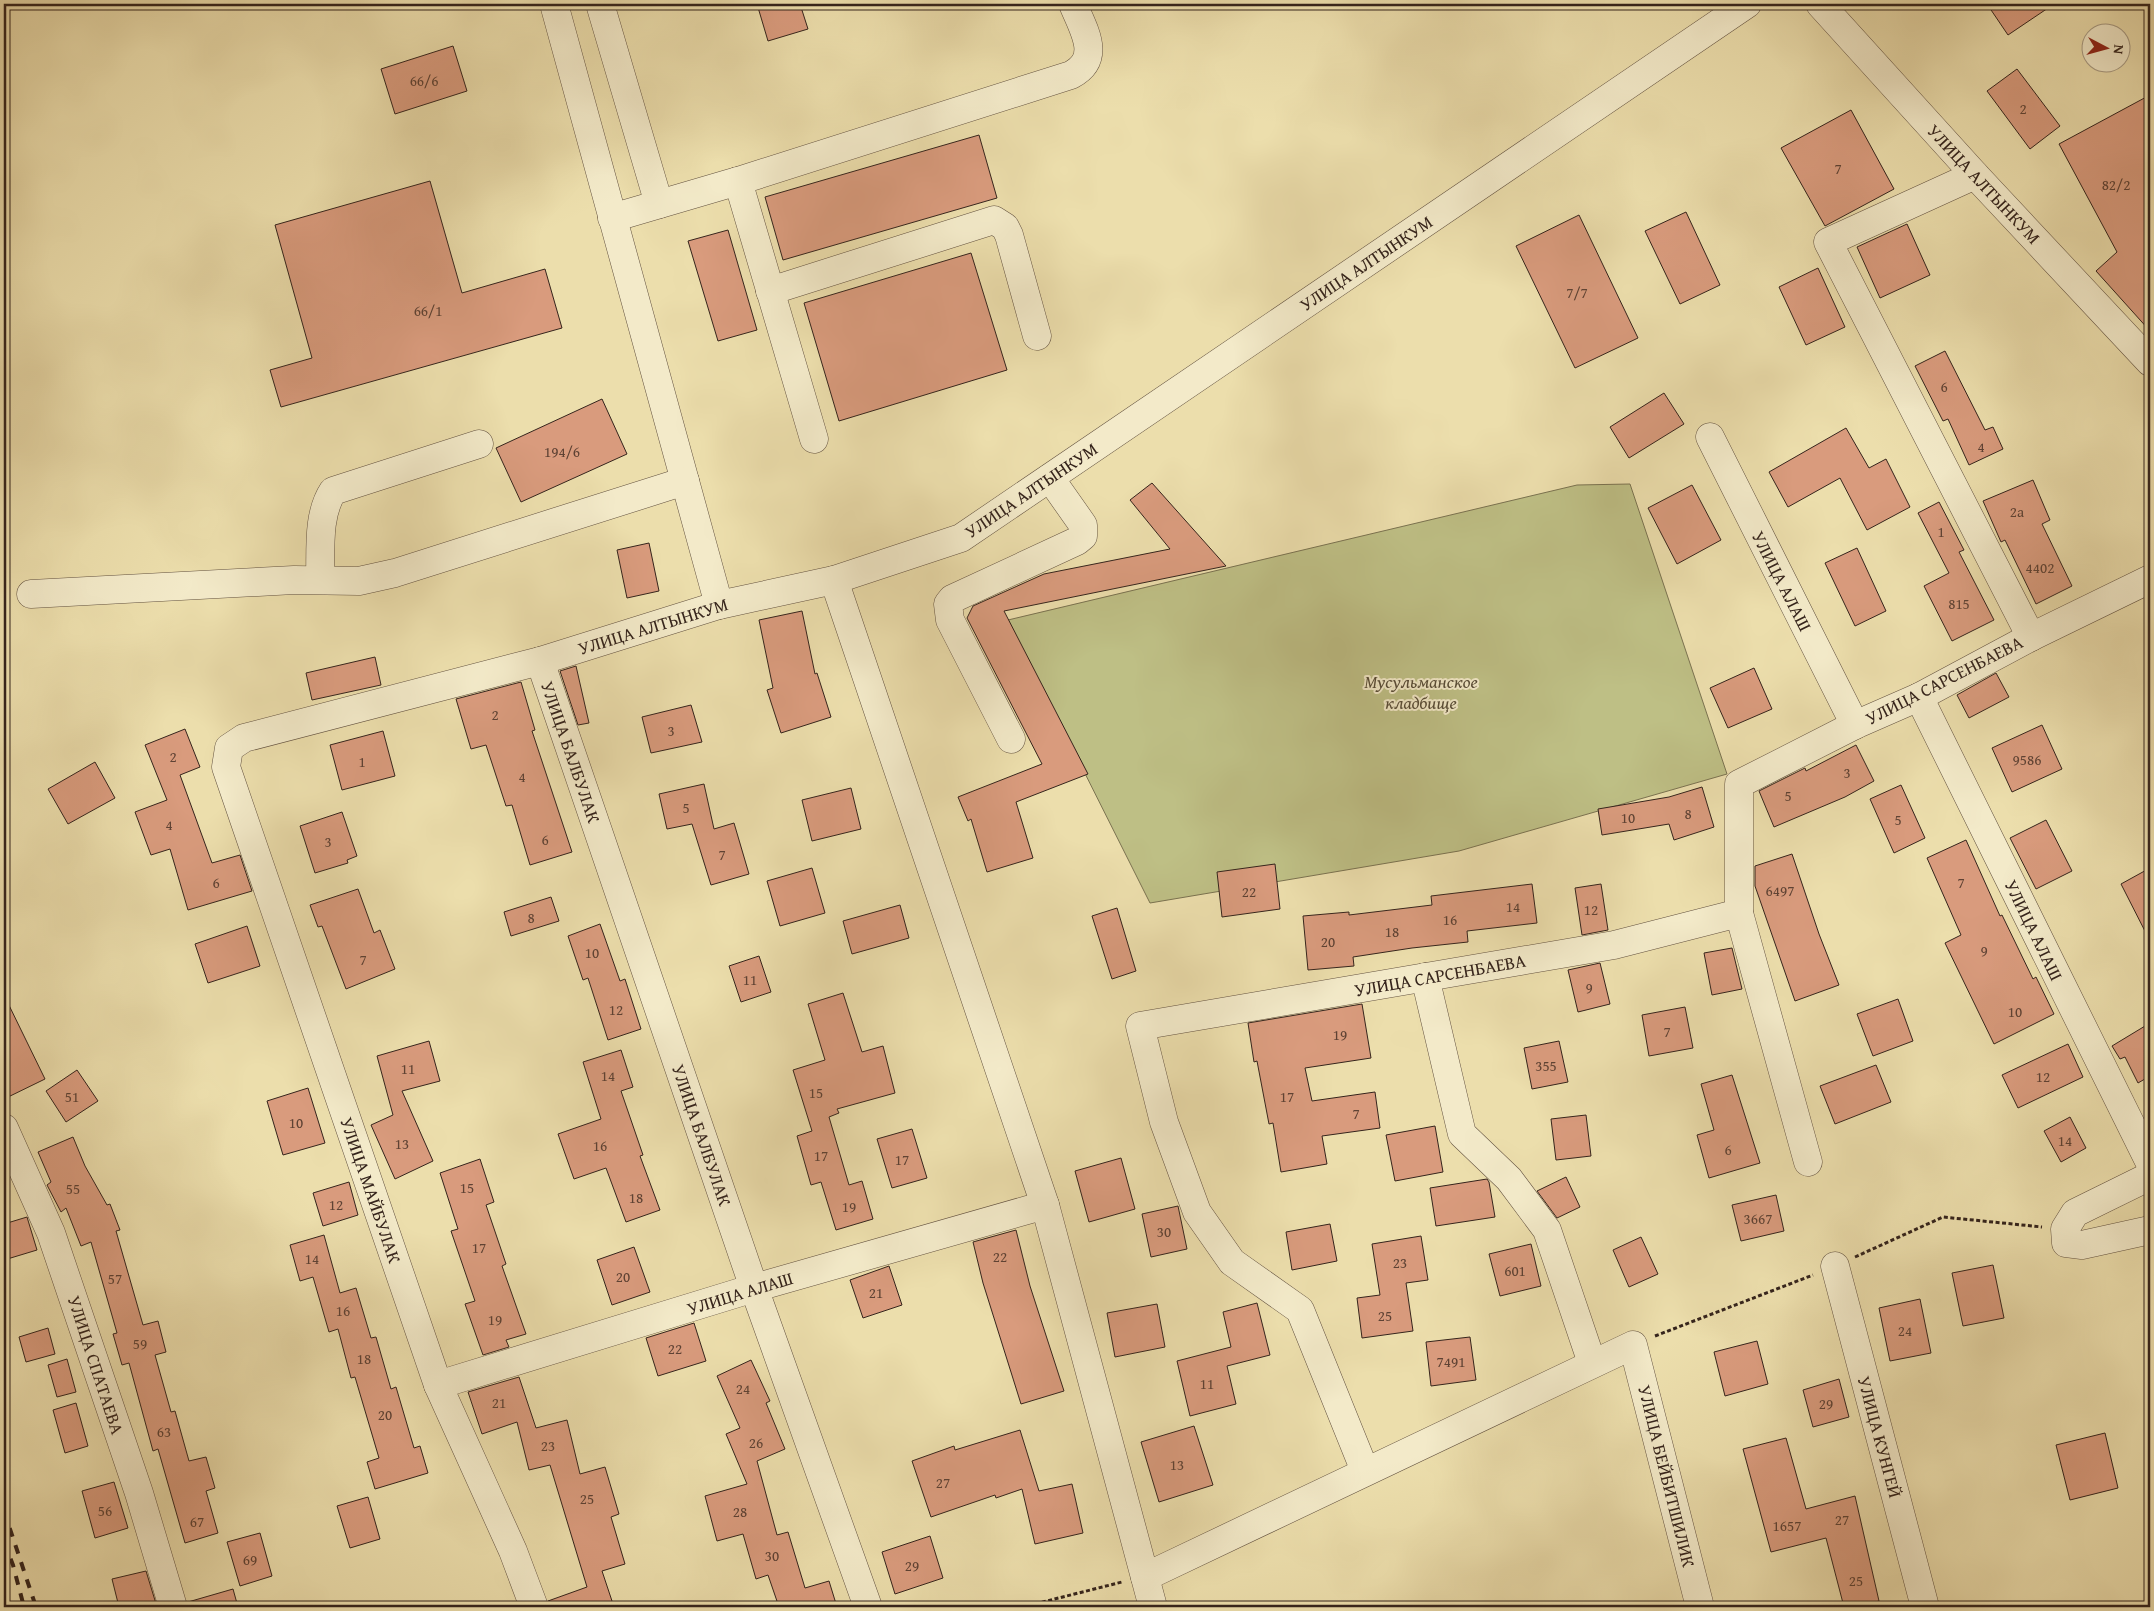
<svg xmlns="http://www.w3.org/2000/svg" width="2154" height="1611" font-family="'Gentium Book Plus',serif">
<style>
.green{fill:#bebf85;stroke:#7a7250}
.building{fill:#d99b7d;stroke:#35241c}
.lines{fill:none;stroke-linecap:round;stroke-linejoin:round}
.minor-casing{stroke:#635240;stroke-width:29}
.path{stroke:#35241c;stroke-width:3;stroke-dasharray:4 2.5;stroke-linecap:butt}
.minor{stroke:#f3eac9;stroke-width:28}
.rail{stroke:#35241c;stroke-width:4;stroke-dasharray:9 9;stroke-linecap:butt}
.labels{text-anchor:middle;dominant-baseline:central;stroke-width:4;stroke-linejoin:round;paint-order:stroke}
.number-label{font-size:15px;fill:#5e4234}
.street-label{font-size:18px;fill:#35241c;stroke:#f3eac9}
.park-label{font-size:18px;font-style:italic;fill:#574b36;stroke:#f3eac9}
</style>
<rect width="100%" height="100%" fill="#ecdeac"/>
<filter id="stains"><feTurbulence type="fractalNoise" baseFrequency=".004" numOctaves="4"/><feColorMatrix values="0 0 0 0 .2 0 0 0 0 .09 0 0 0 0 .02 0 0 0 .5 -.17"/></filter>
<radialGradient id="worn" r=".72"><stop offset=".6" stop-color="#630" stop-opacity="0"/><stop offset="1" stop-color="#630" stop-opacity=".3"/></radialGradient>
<!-- green -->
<path class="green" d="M1630 484 1727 774 1459 851 1150 903 1008 620 1577 485Z"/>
<!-- building -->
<g class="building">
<path d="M757 4H800L808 29 768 41Z"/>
<path d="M1987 4H2054L2008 35Z"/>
<path d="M453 46 467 91 395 114 381 69Z"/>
<path d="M2017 69 2060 126 2030 149 1987 91Z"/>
<path d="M2150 95V331L2096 271 2117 252 2059 144Z"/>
<path d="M1851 110 1894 189 1825 226 1781 148Z"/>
<path d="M979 135 997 198 783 260 765 197Z"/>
<path d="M430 181 462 293 545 269 562 328 281 407 270 370 312 358 275 225Z"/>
<path d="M1686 212 1720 285 1680 304 1645 231Z"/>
<path d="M1579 215 1638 338 1575 368 1516 246Z"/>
<path d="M1907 224 1930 275 1880 298 1857 247Z"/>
<path d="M728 230 757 330 718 341 688 241Z"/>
<path d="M971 253 1007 370 839 421 804 303Z"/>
<path d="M1818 268 1845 327 1806 345 1779 287Z"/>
<path d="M1945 351 1985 430 1993 427 2003 449 1969 465 1948 419 1943 421 1915 366Z"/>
<path d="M1664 393 1684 424 1629 458 1610 427Z"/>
<path d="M602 399 627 454 521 502 496 448Z"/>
<path d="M1846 428 1869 468 1886 459 1910 507 1867 530 1840 478 1788 507 1769 472Z"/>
<path d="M2033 480 2050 520 2042 524 2072 586 2036 604 2005 540 2001 542 1983 501Z"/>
<path d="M1152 483 1226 566 1004 611 1088 774 1016 802 1033 858 987 872 971 819 968 821 958 797 1042 764 967 618 973 606 1044 574 1170 549 1130 500Z"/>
<path d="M1692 485 1721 540 1677 564 1648 508Z"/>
<path d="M1939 502 1964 550 1959 552 1994 620 1952 641 1924 586 1949 573 1918 513Z"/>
<path d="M649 543 659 591 627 598 617 550Z"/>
<path d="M1857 548 1886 611 1855 626 1825 563Z"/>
<path d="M802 611 815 674 817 673 831 717 781 733 767 690 773 688 759 620Z"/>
<path d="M375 657 381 685 312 700 306 673Z"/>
<path d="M576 666 589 723 578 725 560 671Z"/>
<path d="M1754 668 1772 709 1728 728 1710 688Z"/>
<path d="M1996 673 2009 697 1969 718 1957 695Z"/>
<path d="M521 682 535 730 532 731 572 852 530 865 512 805 506 806 486 745 471 749 456 699Z"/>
<path d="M691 705 702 742 651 753 642 717Z"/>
<path d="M2042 725 2062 769 2012 792 1992 748Z"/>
<path d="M185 729 200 767 180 775 212 863 240 855 252 891 188 910 170 849 151 855 135 812 167 800 145 745Z"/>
<path d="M383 731 395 776 342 790 330 745Z"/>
<path d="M1856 745 1874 781 1845 797 1774 827 1759 791 1805 768 1806 771Z"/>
<path d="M95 762 115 798 68 824 48 789Z"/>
<path d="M704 784 714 829 734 823 749 874 711 885 692 824 667 829 659 794Z"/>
<path d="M1901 785 1925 838 1894 853 1870 799Z"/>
<path d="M1702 787 1714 827 1674 840 1669 824 1602 835 1598 809 1669 797Z"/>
<path d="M851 788 861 829 812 841 802 800Z"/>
<path d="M342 812 357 856 347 860 348 863 315 873 300 826Z"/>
<path d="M2046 820 2072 871 2036 889 2010 838Z"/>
<path d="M1966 840 2000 916 2002 915 2033 979 2036 977 2054 1014 1994 1044 1945 943 1961 935 1927 858Z"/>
<path d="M1792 854 1819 934 1839 985 1795 1001 1755 886V866Z"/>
<path d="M1275 864 1280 909 1222 917 1217 872Z"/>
<path d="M812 868 825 913 780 926 767 881Z"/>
<path d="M2150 868V941L2121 884Z"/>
<path d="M1532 884 1537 923 1467 931 1468 942 1412 948 1353 957 1354 966 1308 970 1303 916 1349 912V915L1432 905 1431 896Z"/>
<path d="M1601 884 1608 930 1582 935 1575 888Z"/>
<path d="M358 889 374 933 380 930 395 969 346 989 322 926 318 927 310 905Z"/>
<path d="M551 897 559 921 511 936 504 912Z"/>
<path d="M900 905 909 938 852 954 843 921Z"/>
<path d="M1117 908 1136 971 1112 979 1092 916Z"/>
<path d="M600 924 620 981 625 979 641 1029 608 1040 588 978 583 980 568 936Z"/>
<path d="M247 926 260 966 208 983 195 944Z"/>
<path d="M1732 948 1742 989 1712 995 1704 953Z"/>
<path d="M759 956 771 992 741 1002 729 966Z"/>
<path d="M1600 963 1610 1004 1578 1012 1568 970Z"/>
<path d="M843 993 862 1052 883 1046 895 1093 837 1109 839 1113 829 1117 849 1185 862 1181 873 1219 836 1230 821 1182 811 1185 797 1136 812 1131 793 1070 825 1060 808 1004Z"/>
<path d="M4 995 45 1079 4 1099Z"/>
<path d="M1898 999 1913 1041 1873 1056 1857 1014Z"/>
<path d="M1362 1004 1371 1058 1305 1068 1312 1101 1375 1092 1380 1128 1322 1136 1327 1164 1281 1172 1273 1123 1269 1124 1257 1061 1254 1062 1248 1023Z"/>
<path d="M1685 1007 1693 1048 1649 1056 1642 1015Z"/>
<path d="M2150 1023V1076L2138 1083 2125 1057 2120 1059 2112 1046Z"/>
<path d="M429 1041 440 1081 402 1091 433 1161 395 1179 371 1125 393 1115 377 1056Z"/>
<path d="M1559 1041 1568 1082 1532 1089 1524 1048Z"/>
<path d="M2068 1044 2083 1077 2018 1108 2002 1075Z"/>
<path d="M621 1050 633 1087 621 1091 643 1155 640 1156 660 1210 626 1222 606 1168 574 1179 558 1134 601 1119 583 1062Z"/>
<path d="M1876 1065 1891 1102 1835 1124 1820 1086Z"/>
<path d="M77 1070 98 1101 66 1122 46 1091Z"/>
<path d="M1732 1075 1760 1163 1709 1178 1697 1135 1714 1130 1701 1084Z"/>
<path d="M308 1088 325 1143 283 1155 267 1101Z"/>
<path d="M1586 1115 1591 1156 1556 1160 1551 1119Z"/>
<path d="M2070 1117 2086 1148 2061 1162 2044 1131Z"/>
<path d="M1435 1126 1443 1172 1395 1181 1386 1135Z"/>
<path d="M912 1129 927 1178 892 1188 877 1139Z"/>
<path d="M73 1137 85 1166 107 1205 110 1204 120 1230 116 1231 143 1325 158 1321 166 1352 155 1355 171 1412 175 1411 189 1461 206 1457 215 1488 206 1491 218 1533 185 1543 158 1449 153 1451 129 1363 122 1365 113 1334 117 1333 91 1242 81 1246 66 1208 61 1212 47 1185 51 1182 38 1152Z"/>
<path d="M1121 1158 1135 1209 1089 1222 1075 1171Z"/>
<path d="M480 1159 494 1202 486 1205 506 1264 502 1266 526 1334 506 1340 509 1347 483 1355 465 1304 475 1301 451 1231 458 1229 440 1173Z"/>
<path d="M1566 1177 1580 1207 1557 1218 1537 1191Z"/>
<path d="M1487 1179 1489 1182 1495 1217 1436 1226 1430 1188Z"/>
<path d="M349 1182 358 1215 323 1226 313 1193Z"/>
<path d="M1776 1195 1784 1231 1741 1241 1732 1205Z"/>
<path d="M1178 1206 1187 1249 1151 1257 1142 1214Z"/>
<path d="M27 1217 37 1250 4 1260V1224Z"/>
<path d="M1330 1224 1337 1261 1292 1270 1286 1232Z"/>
<path d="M1016 1230 1030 1286 1064 1391 1021 1404 983 1283 973 1242Z"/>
<path d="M324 1235 340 1293 356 1288 371 1338 376 1337 391 1389 396 1387 414 1448 420 1446 428 1473 375 1489 367 1462 379 1458 355 1377 351 1378 338 1329 329 1332 313 1277 300 1281 290 1245Z"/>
<path d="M1421 1236 1428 1280 1406 1283 1413 1331 1362 1338 1357 1298 1380 1295 1372 1244Z"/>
<path d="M1641 1237 1658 1274 1629 1287 1613 1250Z"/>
<path d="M1531 1244 1541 1286 1500 1296 1489 1254Z"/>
<path d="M634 1247 650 1292 612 1305 597 1260Z"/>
<path d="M1993 1265 2004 1318 1963 1326 1952 1273Z"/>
<path d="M889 1266 902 1305 863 1318 850 1280Z"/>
<path d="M1920 1299 1931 1353 1890 1361 1879 1308Z"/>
<path d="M1257 1303 1270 1355 1227 1366 1236 1404 1190 1416 1177 1361 1231 1347 1223 1312Z"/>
<path d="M1157 1304 1165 1347 1115 1357 1107 1313Z"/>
<path d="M694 1323 706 1361 658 1376 646 1338Z"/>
<path d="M48 1328 55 1354 26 1362 19 1337Z"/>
<path d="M1470 1337 1476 1380 1431 1386 1426 1342Z"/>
<path d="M1757 1341 1768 1384 1725 1396 1714 1352Z"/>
<path d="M67 1359 76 1392 57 1397 48 1365Z"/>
<path d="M751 1360 770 1401 766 1403 785 1449 757 1461 777 1535 788 1532 805 1588 829 1581 837 1607H779L768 1575 756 1579 743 1534 717 1541 705 1496 747 1484 726 1434 740 1428 717 1376Z"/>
<path d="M519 1377 536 1428 567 1420 580 1474 605 1467 619 1514 611 1517 625 1564 602 1571 614 1607H549L548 1601 587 1587 550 1465 529 1470 517 1422 482 1434 468 1392Z"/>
<path d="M1839 1379 1849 1417 1813 1427 1803 1390Z"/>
<path d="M76 1403 88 1446 65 1453 53 1410Z"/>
<path d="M1194 1426 1213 1485 1159 1502 1141 1442Z"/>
<path d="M1020 1430 1039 1491 1072 1484 1083 1533 1035 1544 1022 1489 996 1498 995 1495 931 1517 912 1461 954 1446 955 1450Z"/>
<path d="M2105 1433 2118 1488 2070 1500 2056 1445Z"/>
<path d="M1786 1438 1806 1509 1855 1496 1879 1601 1854 1607H1844L1826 1538 1771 1552 1743 1449Z"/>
<path d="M114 1482 128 1528 95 1538 82 1491Z"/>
<path d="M368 1497 380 1539 350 1548 337 1506Z"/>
<path d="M260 1533 272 1576 240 1586 227 1542Z"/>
<path d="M930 1536 943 1578 895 1594 882 1552Z"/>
<path d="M146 1571 157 1607H119L112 1579Z"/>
<path d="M233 1589 238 1607H188V1602Z"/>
</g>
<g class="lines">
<!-- minor casing -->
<g class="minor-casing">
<g id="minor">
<path d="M554 4 719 605"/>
<path d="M600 4 659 204"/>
<path d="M1820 4 1975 175 2150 362"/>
<path d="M1975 175 1828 242 2031 637"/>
<path d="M738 181 814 439"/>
<path d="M612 218 738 181 1071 75C1103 58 1083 29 1073 4"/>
<path d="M770 291 994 220 1005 227 1009 235 1037 336"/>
<path d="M1710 437 1855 725"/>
<path d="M320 579C321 551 317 515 333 491L479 444"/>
<path d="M834 580 1045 1205 1153 1607"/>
<path d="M31 594 294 580 359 581 395 573 685 481"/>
<path d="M540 661 754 1288 868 1607"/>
<path d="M1919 697 2150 1163"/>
<path d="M1011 739 950 620 948 604 952 599 1077 541 1083 536V525L1050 478"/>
<path d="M1425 977 1462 1134 1509 1179 1547 1230 1592 1363"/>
<path d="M4 1128 51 1233 139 1493 173 1607"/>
<path d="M1808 1162 1739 913V784L1855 725 1919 697 2031 637 2150 579"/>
<path d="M2150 1176 2075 1213 2065 1229 2066 1243 2082 1245 2150 1230"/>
<path d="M1835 1266 1925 1607"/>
<path d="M438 1385 754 1288 1045 1205"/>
<path d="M1365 1471 1300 1310 1232 1262 1197 1212 1164 1122 1140 1026 1614 945 1739 913"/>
<path d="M1145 1577 1633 1345 1700 1607"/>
<path d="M534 1607 513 1551 438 1385 226 767 229 748 244 738 540 661 719 605 834 580 961 538 1747 4"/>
</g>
</g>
<!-- path -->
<g class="path">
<path d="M1855 1257 1943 1217 2042 1227"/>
<path d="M1655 1336 1813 1275"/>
<path d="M1023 1607 1122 1582"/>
</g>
<!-- minor -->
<use href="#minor" class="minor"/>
<!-- rail -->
<g class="rail">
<path d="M4 1511 36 1607"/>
<path d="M4 1542 13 1565 24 1607"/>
<path d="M4 1592 9 1607"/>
</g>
</g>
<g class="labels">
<!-- number labels -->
<g class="number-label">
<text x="424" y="80">66/6</text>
<text x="2023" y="108">2</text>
<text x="1838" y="168">7</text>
<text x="2116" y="184">82/2</text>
<text x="1577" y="292">7/7</text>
<text x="428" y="310">66/1</text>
<text x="1944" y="386">6</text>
<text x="1981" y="446">4</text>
<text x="562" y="451">194/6</text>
<text x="2017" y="511">2а</text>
<text x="1941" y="531">1</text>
<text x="2040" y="567">4402</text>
<text x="1959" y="603">815</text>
<text x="495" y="714">2</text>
<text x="671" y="730">3</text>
<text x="173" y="756">2</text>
<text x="2027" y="759">9586</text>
<text x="362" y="761">1</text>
<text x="1847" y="772">3</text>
<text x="522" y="776">4</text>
<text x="1788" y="795">5</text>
<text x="686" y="807">5</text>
<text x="1688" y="813">8</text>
<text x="1628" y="817">10</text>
<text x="1898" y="819">5</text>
<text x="169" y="824">4</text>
<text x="545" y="839">6</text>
<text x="328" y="841">3</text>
<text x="722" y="854">7</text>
<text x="216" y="882">6</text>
<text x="1961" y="882">7</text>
<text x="1780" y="890">6497</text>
<text x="1249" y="891">22</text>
<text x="1513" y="906">14</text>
<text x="1591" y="909">12</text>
<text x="531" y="917">8</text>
<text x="1450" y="919">16</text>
<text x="1392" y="931">18</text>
<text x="1328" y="941">20</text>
<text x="1984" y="950">9</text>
<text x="592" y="952">10</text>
<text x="363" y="959">7</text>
<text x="750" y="979">11</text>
<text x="1589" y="987">9</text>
<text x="616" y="1009">12</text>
<text x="2015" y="1011">10</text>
<text x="1667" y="1031">7</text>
<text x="1340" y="1034">19</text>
<text x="1546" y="1065">355</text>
<text x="408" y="1068">11</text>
<text x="608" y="1075">14</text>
<text x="2043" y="1076">12</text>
<text x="816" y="1092">15</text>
<text x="72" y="1096">51</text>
<text x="1287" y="1096">17</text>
<text x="1356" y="1113">7</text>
<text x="296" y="1122">10</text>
<text x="2065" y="1140">14</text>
<text x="402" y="1143">13</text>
<text x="600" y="1145">16</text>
<text x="1728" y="1149">6</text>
<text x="821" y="1155">17</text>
<text x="902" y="1159">17</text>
<text x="467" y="1187">15</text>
<text x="73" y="1188">55</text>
<text x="636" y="1197">18</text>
<text x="336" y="1204">12</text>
<text x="849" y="1206">19</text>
<text x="1758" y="1218">3667</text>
<text x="1164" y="1231">30</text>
<text x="479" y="1247">17</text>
<text x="1000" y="1256">22</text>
<text x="312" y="1258">14</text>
<text x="1400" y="1262">23</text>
<text x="1515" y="1270">601</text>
<text x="623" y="1276">20</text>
<text x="115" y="1278">57</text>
<text x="876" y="1292">21</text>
<text x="343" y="1310">16</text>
<text x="1385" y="1315">25</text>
<text x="495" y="1319">19</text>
<text x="1905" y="1330">24</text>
<text x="140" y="1343">59</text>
<text x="675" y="1348">22</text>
<text x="364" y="1358">18</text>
<text x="1451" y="1361">7491</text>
<text x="1207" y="1383">11</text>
<text x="743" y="1388">24</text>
<text x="499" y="1402">21</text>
<text x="1826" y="1403">29</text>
<text x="385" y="1414">20</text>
<text x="164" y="1431">63</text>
<text x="756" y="1442">26</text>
<text x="548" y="1445">23</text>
<text x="1177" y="1464">13</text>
<text x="943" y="1482">27</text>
<text x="587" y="1498">25</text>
<text x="105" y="1510">56</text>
<text x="740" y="1511">28</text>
<text x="1842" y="1519">27</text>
<text x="197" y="1521">67</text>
<text x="1787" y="1525">1657</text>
<text x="772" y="1555">30</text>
<text x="250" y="1559">69</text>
<text x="912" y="1565">29</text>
<text x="1856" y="1580">25</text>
</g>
<!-- street labels -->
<g class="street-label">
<text transform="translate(1984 184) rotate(47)">УЛИЦА АЛТЫНКУМ</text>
<text transform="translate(1366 263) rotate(-34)">УЛИЦА АЛТЫНКУМ</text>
<text transform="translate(1031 490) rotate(-34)">УЛИЦА АЛТЫНКУМ</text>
<text transform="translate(1782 581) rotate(63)">УЛИЦА АЛАШ</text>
<text transform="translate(653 626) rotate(-17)">УЛИЦА АЛТЫНКУМ</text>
<text transform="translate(1944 680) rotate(-27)">УЛИЦА САРСЕНБАЕВА</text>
<text transform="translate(571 752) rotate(71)">УЛИЦА БАЛБУЛАК</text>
<text transform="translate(2034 930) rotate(64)">УЛИЦА АЛАШ</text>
<text transform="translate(1440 975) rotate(-10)">УЛИЦА САРСЕНБАЕВА</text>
<text transform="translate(702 1135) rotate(71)">УЛИЦА БАЛБУЛАК</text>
<text transform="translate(371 1190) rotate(71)">УЛИЦА МАЙБУЛАК</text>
<text transform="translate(740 1293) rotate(-17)">УЛИЦА АЛАШ</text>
<text transform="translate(96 1365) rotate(72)">УЛИЦА СПАТАЕВА</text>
<text transform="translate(1880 1437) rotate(75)">УЛИЦА КУНГЕЙ</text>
<text transform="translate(1667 1476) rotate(76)">УЛИЦА БЕЙБИТШИЛИК</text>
</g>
<!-- park labels -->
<g class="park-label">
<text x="1421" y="681">Мусульманское<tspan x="1421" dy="21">кладбище</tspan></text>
</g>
</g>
<!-- margin -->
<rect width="2154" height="1611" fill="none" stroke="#ecdeac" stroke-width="20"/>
<rect x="5" y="5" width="2144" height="1601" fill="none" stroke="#35241c" stroke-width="2.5"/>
<rect x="10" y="10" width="2134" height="1591" fill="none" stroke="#35241c"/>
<!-- north arrow -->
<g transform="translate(2106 48) rotate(96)"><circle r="24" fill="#f3eac9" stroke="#a79b84"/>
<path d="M0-4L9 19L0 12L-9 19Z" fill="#8f2418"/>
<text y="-8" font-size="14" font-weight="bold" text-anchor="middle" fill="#35241c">N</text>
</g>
<rect width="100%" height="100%" filter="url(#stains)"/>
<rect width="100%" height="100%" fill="url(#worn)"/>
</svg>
